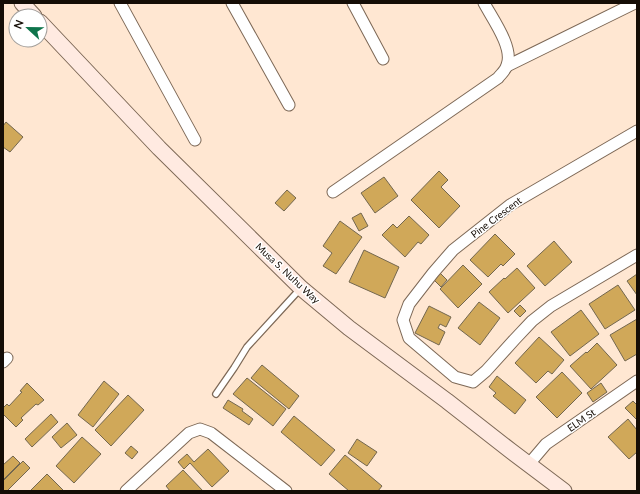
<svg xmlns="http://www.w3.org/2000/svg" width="640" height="494" font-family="Lato,sans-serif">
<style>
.building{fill:#d0a859;stroke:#73674f}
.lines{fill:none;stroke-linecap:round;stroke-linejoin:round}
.lane-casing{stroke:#7d6856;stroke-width:8}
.street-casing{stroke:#7d6856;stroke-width:13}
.secondary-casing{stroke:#7d6856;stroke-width:17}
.lane{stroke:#fff;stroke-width:5.5}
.street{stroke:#fff;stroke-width:11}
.secondary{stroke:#ffeae1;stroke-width:15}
.labels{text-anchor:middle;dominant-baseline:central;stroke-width:3;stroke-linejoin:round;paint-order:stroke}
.street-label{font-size:10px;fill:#150d06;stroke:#fff}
</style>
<rect width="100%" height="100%" fill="#ffe7d2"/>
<!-- building -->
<g class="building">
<path d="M6 122 23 137 10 152 3 147V126Z"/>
<path d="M439 171 448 180 441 187 460 206 439 228 411 200Z"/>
<path d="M384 177 398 196 375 213 361 193Z"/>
<path d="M287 190 296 198 284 211 275 203Z"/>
<path d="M361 213 368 226 359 231 352 218Z"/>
<path d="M409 216 429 235 421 244 418 242 405 257 382 235 393 224 397 228Z"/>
<path d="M340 221 362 237 336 274 323 266 332 253 323 246Z"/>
<path d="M495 234 515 254 503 266 501 264 488 277 470 260Z"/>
<path d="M554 241 572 262 545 286 527 266Z"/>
<path d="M364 250 399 267 385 298 349 282Z"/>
<path d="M463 265 482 284 458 308 440 289Z"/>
<path d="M517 268 535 288 508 313 489 292 504 278 505 279Z"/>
<path d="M440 273 447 280 441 287 434 280Z"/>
<path d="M637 274V295L627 281Z"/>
<path d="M618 285 635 310 605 329 589 304Z"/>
<path d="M479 302 500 318 480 345 458 328Z"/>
<path d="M520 305 526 311 520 317 514 311Z"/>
<path d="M429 306 451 317 446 327 440 324 438 328 445 332 439 345 415 333Z"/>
<path d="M581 310 599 334 570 356 551 332Z"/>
<path d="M637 319V354L625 361 610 335Z"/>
<path d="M539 337 564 360 552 374 548 371 536 383 515 363Z"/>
<path d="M597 343 617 365 591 389 570 366 586 352 587 353Z"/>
<path d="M262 365 299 396 289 409 251 378Z"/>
<path d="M562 372 582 393 557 418 536 397Z"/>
<path d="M497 376 526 400 515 414 493 396 496 393 489 387Z"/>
<path d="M247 378 286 409 273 426 233 394Z"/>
<path d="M104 381 119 394 93 427 78 415Z"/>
<path d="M27 383 44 400 38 405 36 404 21 418 23 420 16 427 3 414V408L7 404 9 406 22 392 20 391Z"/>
<path d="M601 383 607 392 593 402 587 393Z"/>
<path d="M128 395 144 410 111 446 95 430Z"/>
<path d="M228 400 243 409 242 411 253 419 249 425 223 408Z"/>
<path d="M633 401 637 405V420L625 408Z"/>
<path d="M51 414 58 422 32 447 25 439Z"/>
<path d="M294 416 335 450 321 466 281 432Z"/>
<path d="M628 419 637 430V452L629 459 608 437Z"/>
<path d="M67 423 77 435 61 448 52 437Z"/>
<path d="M82 437 101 454 74 483 56 466Z"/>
<path d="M357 439 377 452 367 466 348 453Z"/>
<path d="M131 446 138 452 132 459 125 453Z"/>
<path d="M208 449 229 471 212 487 190 463 184 469 178 462 187 454 194 462Z"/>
<path d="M345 455 382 486 378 491H349L329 474Z"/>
<path d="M13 456 20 463 3 480V465Z"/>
<path d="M23 461 30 468 7 491H3V481Z"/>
<path d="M183 470 203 491H170L166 486Z"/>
<path d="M47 474 63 490 62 491H30Z"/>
</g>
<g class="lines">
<!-- lane casing -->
<g class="lane-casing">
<path id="lane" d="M216 394 234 368 247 347 301 288"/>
</g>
<!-- street casing -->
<g class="street-casing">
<g id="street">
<path d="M120 3 195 140"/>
<path d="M232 3 289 105"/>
<path d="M353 3 383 59"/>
<path d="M507 66 635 3"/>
<path d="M637 131 510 205 453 250 433 273 409 304 403 320 409 338 455 377 473 382 486 371 515 339 532 321 551 306 637 255"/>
<path d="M333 192 498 78C501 74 506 70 507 65 514 48 492 18 484 3"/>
<path d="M3 362 7 358"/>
<path d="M529 464 546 444 637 381"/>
<path d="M126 491 189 433 200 429 211 433 286 491"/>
</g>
</g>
<!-- secondary casing -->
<g class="secondary-casing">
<g id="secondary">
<path d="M22 3 34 16"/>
<path d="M40 22 159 148 301 288 349 328 447 401 511 451 564 491"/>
</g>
</g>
<!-- lane -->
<use href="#lane" class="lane"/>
<!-- street -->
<use href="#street" class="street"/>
<!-- secondary -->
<use href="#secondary" class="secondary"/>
</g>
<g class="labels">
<!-- street labels -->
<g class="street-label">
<text transform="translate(496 217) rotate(-37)">Pine Crescent</text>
<text transform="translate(288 273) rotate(43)">Musa S. Nuhu Way</text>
<text transform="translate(581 420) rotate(-35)">ELM St</text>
</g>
</g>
<!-- border -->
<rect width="640" height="494" fill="none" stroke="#150d06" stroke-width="8"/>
<!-- north arrow -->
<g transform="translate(28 28) rotate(292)"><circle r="19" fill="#ffffff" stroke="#a19e9b"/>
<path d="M0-3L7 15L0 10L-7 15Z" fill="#0e744b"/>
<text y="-6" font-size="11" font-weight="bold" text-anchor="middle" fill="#150d06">N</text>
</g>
</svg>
